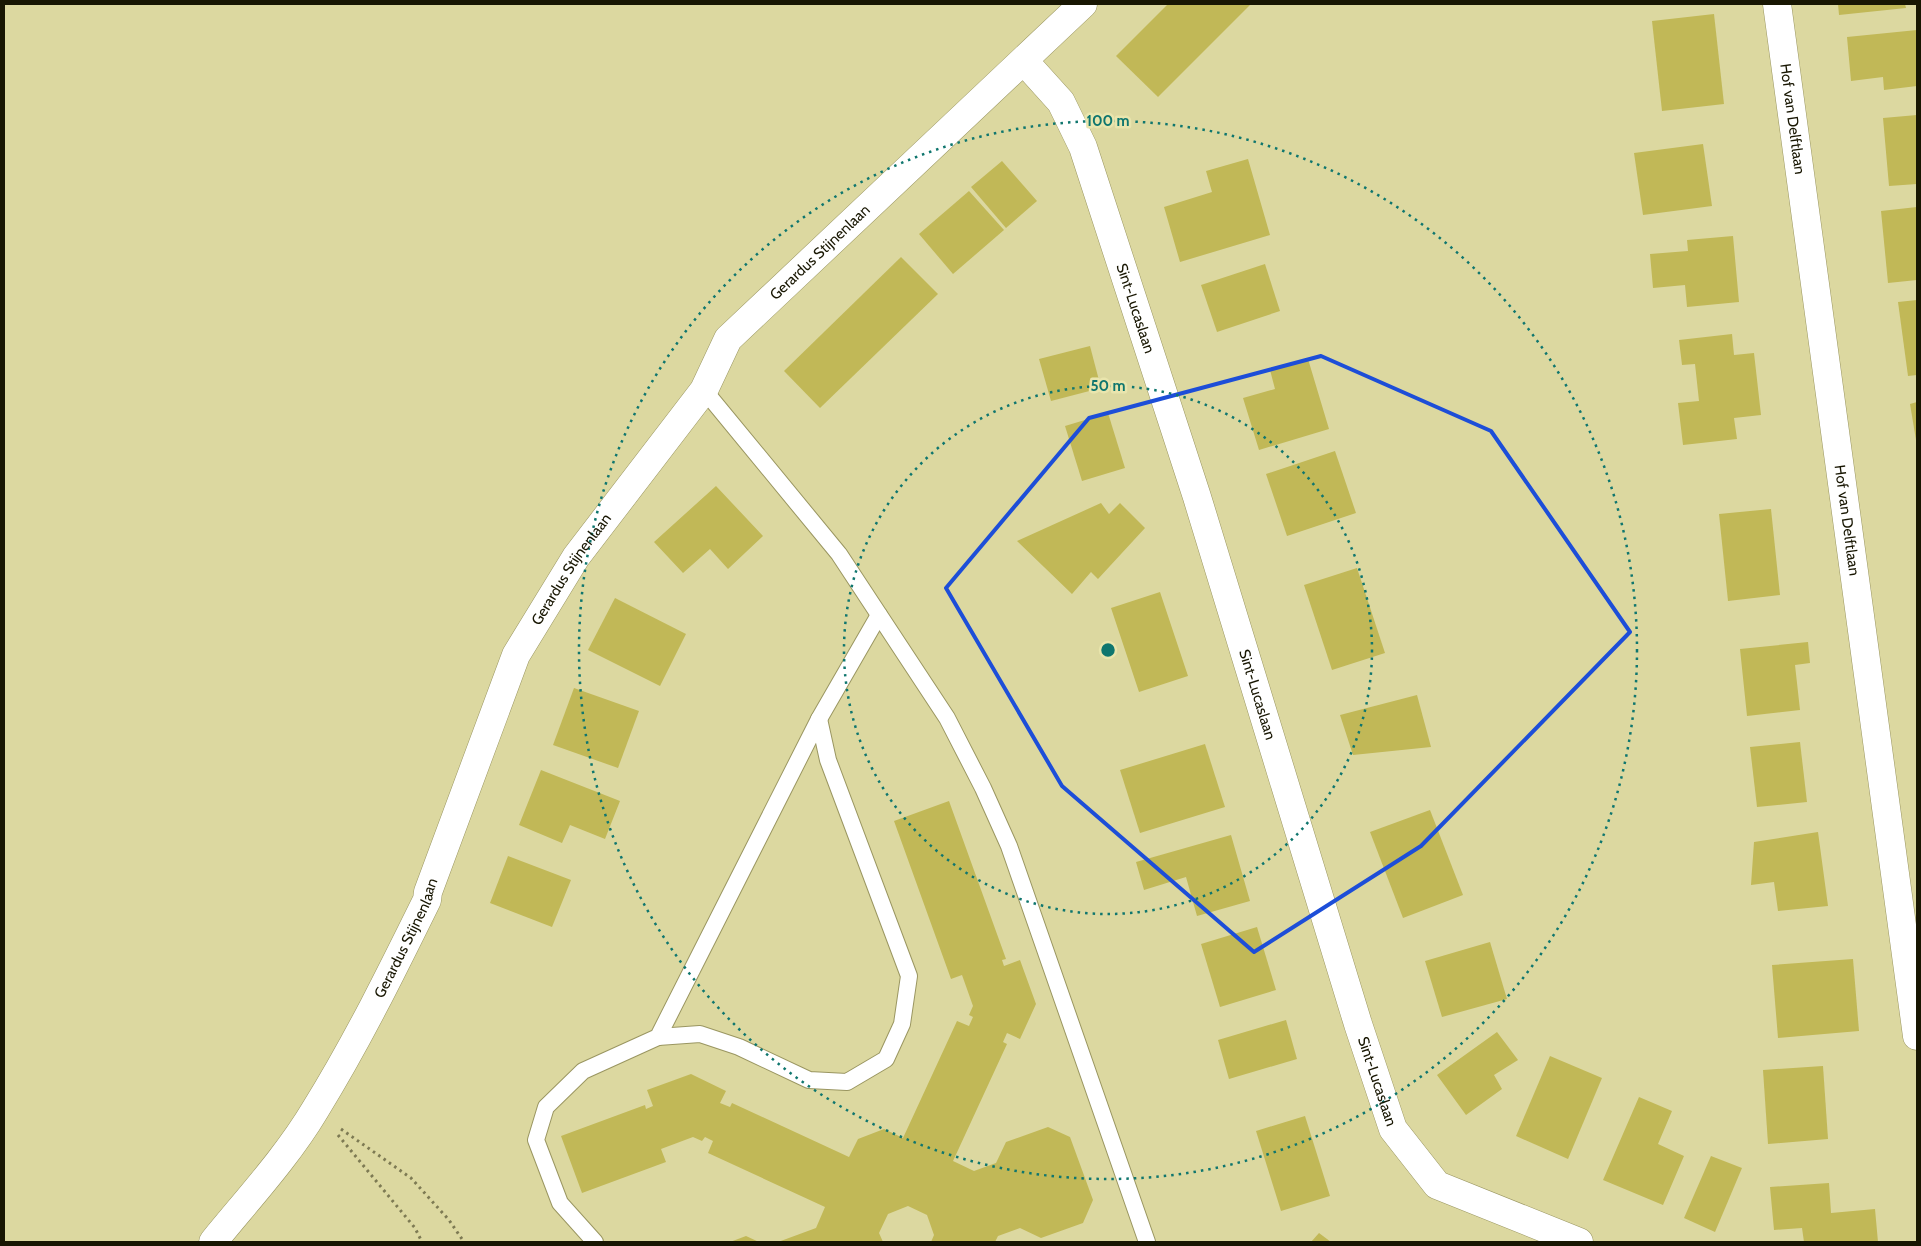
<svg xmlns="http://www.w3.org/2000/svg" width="1921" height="1246" font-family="Cabin,sans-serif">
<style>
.building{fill:#c1b857}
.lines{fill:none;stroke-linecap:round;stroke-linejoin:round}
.service-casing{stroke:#9a9661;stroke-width:18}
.minor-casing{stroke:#9a9661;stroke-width:29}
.path{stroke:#7d7a53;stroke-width:3;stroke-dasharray:2.5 4;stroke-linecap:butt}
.service{stroke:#fff;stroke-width:16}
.minor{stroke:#fff;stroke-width:28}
.marked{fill:none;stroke:#1d4ed8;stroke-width:4;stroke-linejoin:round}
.ring{fill:none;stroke:#0f766e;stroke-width:2.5;stroke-dasharray:2.5 5}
.labels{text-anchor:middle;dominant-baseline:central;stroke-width:5;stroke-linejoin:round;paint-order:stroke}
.street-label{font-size:15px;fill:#181602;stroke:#e9e5ad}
.centre{fill:#0f766e;stroke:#e9e5ad;stroke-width:2.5}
.ring-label{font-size:15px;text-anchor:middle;font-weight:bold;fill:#0f766e;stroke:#e9e5ad;stroke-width:5;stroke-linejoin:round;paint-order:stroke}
</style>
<rect width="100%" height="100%" fill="#dcd8a0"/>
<!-- building -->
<g class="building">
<path d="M1168 4H1251L1158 97 1116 56Z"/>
<path d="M1838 4H1905L1906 8 1839 15Z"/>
<path d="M1714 14 1724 104 1662 111 1652 21Z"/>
<path d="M1917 30V86L1884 90 1883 77 1851 81 1847 37Z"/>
<path d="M1917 115V184L1889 186 1883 118Z"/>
<path d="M1703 144 1712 206 1643 215 1634 153Z"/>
<path d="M1248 159 1270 235 1180 262 1164 207 1212 192 1206 171Z"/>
<path d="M1002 161 1037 201 1006 228 971 187Z"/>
<path d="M969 191 1004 230 953 274 919 234Z"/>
<path d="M1917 207V280L1888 283 1881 211Z"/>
<path d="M1733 236 1739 302 1687 307 1685 285 1653 288 1650 254 1688 251 1687 240Z"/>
<path d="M901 257 938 294 820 408 784 371Z"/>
<path d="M1265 264 1280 311 1217 332 1201 285Z"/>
<path d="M1917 300V375L1908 376 1898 302Z"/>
<path d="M1732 334 1734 355 1754 353 1761 415 1734 418 1737 439 1683 445 1678 403 1699 401 1695 364 1682 365 1679 340Z"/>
<path d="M1090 346 1101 388 1051 401 1039 359Z"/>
<path d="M1308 359 1329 429 1259 450 1243 398 1275 389 1270 370Z"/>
<path d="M1917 402V440H1916L1910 404Z"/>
<path d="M1108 413 1125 468 1082 481 1065 426Z"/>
<path d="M1335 451 1356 513 1287 536 1266 474Z"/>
<path d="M716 486 763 536 728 569 710 549 683 573 654 542Z"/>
<path d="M1101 503 1109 514 1120 503 1145 528 1098 579 1091 572 1072 594 1017 541Z"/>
<path d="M1771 509 1780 595 1728 601 1719 514Z"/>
<path d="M1357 568 1385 653 1332 670 1304 585Z"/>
<path d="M1160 592 1188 676 1139 692 1111 608Z"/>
<path d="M615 598 686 634 660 686 588 650Z"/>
<path d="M1808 642 1810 663 1795 665 1800 710 1747 716 1740 649Z"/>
<path d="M574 688 639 711 618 768 553 745Z"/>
<path d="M1417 695 1431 747 1353 755 1340 715Z"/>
<path d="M1800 742 1807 802 1757 807 1750 747Z"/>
<path d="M1205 744 1225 807 1140 833 1120 770Z"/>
<path d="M541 770 620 801 605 839 570 825 562 843 519 825Z"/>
<path d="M949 801 1006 959 1002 960 1004 966 1020 960 1036 1004 1020 1039 1007 1033 1003 1042 1007 1044 953 1161 974 1171 996 1163 1006 1142 1048 1127 1070 1137 1093 1200 1083 1223 1041 1238 1020 1228 998 1236 995 1242H931L934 1235 927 1215 908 1206 888 1214 879 1233 883 1242H778L816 1228 825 1207 708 1153 713 1141 705 1137 702 1141 693 1137 661 1149 666 1162 582 1193 561 1136 645 1105 646 1109 653 1106 647 1090 691 1074 726 1091 720 1103 730 1107 732 1103 849 1157 858 1139 884 1129 903 1138 957 1021 969 1026 973 1017 969 1015 973 1006 962 975 951 979 894 821Z"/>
<path d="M1430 810 1463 895 1403 918 1370 832Z"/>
<path d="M1818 832 1828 906 1778 911 1774 882 1751 885 1754 842Z"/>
<path d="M1231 835 1250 901 1197 916 1186 877 1144 890 1136 862Z"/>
<path d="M508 856 571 880 552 927 490 903Z"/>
<path d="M1257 927 1276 990 1220 1007 1201 944Z"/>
<path d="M1490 942 1507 999 1442 1017 1425 961Z"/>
<path d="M1853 959 1859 1031 1778 1038 1772 965Z"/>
<path d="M1286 1020 1297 1059 1229 1079 1218 1040Z"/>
<path d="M1497 1032 1518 1060 1494 1075 1502 1089 1466 1115 1437 1075Z"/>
<path d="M1550 1056 1602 1078 1568 1159 1516 1136Z"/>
<path d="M1823 1066 1828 1139 1768 1144 1763 1070Z"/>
<path d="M1639 1097 1672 1111 1658 1144 1684 1156 1663 1205 1603 1180Z"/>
<path d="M1305 1116 1330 1196 1281 1211 1256 1131Z"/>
<path d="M1711 1156 1742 1168 1715 1232 1684 1218Z"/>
<path d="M1829 1183 1831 1213 1875 1209 1878 1242H1804L1802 1228 1774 1230 1770 1187Z"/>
<path d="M1319 1233 1331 1242H1311Z"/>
<path d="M746 1236 759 1242H730Z"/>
</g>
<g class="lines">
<!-- service casing -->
<g class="service-casing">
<g id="service">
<path d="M704 390 839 554 947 718 983 788 1009 846 1147 1242"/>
<path d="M658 1037 700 1034 739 1047 809 1080 847 1082 886 1059 902 1024 909 976 828 760 819 719"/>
<path d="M595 1242 560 1203 536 1140 546 1107 583 1071 658 1037 819 719 879 615"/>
</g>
</g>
<!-- minor casing -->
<g class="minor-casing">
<g id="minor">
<path id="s1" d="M1777 4 1917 1036"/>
<path id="s2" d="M1024 61 1061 102 1083 147 1197 497 1358 1024 1393 1129 1437 1185 1579 1242"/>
<path id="s3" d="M213 1242C247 1200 287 1157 315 1110 357 1042 392 971 427 900L428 892 516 655 576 557 704 390 728 339 1083 4"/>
</g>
</g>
<!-- path -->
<g class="path">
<path d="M341 1129 411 1178 449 1220 464 1242"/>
<path d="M338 1135 415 1228 422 1242"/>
</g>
<!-- service -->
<use href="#service" class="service"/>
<!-- minor -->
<use href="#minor" class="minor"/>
</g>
<!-- marked area -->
<path class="marked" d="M1321 356 1491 431 1630 632 1421 846 1254 952 1062 786 946 588 1089 418Z"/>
<!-- distance rings -->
<g class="ring">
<circle cx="1108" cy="650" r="264"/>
<circle cx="1108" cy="650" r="529"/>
</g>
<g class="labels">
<!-- street labels -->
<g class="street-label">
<text stroke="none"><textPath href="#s1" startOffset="116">Hof van Delftlaan</textPath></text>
<text stroke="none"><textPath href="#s3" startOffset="1174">Gerardus Stijnenlaan</textPath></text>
<text stroke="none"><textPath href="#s2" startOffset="275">Sint-Lucaslaan</textPath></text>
<text stroke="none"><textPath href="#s1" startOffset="521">Hof van Delftlaan</textPath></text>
<text stroke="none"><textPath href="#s3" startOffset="768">Gerardus Stijnenlaan</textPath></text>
<text stroke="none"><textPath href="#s2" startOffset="680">Sint-Lucaslaan</textPath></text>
<text stroke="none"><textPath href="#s3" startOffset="362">Gerardus Stijnenlaan</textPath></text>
<text stroke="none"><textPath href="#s2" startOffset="1085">Sint-Lucaslaan</textPath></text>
</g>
</g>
<circle cx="1108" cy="650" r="8" class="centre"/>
<g class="ring-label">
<text x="1108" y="126">100 m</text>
<text x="1108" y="391">50 m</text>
</g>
<!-- border -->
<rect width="1921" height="1246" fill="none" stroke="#181602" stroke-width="10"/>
</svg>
